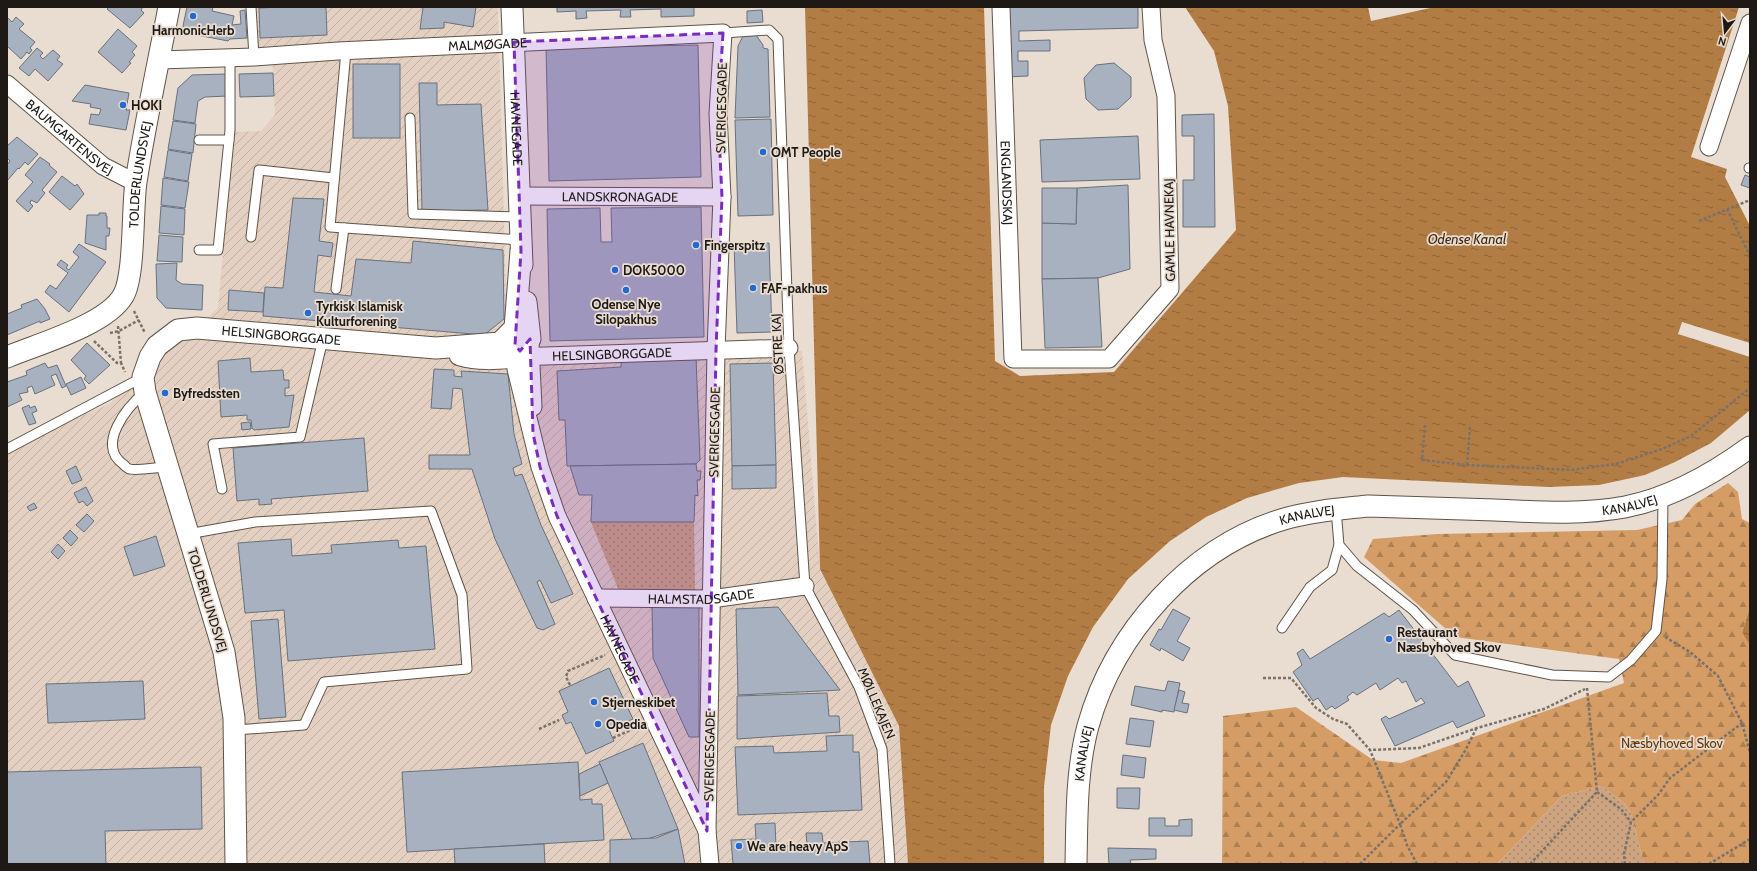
<svg xmlns="http://www.w3.org/2000/svg" width="1757" height="871" font-family="Cabin,sans-serif">
<style>
.industrial{fill:url(#industrial-furrows)}
.grass{fill:url(#grass-dots)}
.forest{fill:url(#forest-firs)}
.water{fill:url(#water-ripples)}
.building{fill:#a8b1bf;stroke:#69717d}
.lines{fill:none;stroke-linecap:round;stroke-linejoin:round}
.service-casing{stroke:#5f5449;stroke-width:11}
.minor-casing{stroke:#5f5449;stroke-width:19}
.tertiary-casing{stroke:#5f5449;stroke-width:23}
.path{stroke:#7a726a;stroke-width:2.5;stroke-dasharray:3 2;stroke-linecap:butt}
.service{stroke:#fff;stroke-width:9}
.minor{stroke:#fff;stroke-width:17}
.tertiary{stroke:#fff;stroke-width:21}
.marked{fill:#7b2cbf;fill-opacity:0.2;stroke:#7b2cbf;stroke-width:3;stroke-dasharray:8 5;stroke-linejoin:round}
.poi-dot{fill:#216ad5;stroke:#e9dcd0;stroke-width:1.5}
.labels{text-anchor:middle;dominant-baseline:central;stroke-width:3.5;stroke-linejoin:round;paint-order:stroke}
.poi-label{font-size:13px;font-weight:bold;fill:#1e1915;stroke:#e9dcd0;text-anchor:start}
.street-label{font-size:13px;fill:#1e1915;stroke:#e9dcd0}
.park-label{font-size:13px;fill:#5e380c;stroke:#e9dcd0}
.water-label{font-size:14px;font-style:italic;fill:#402810;stroke:#e9dcd0}
</style>
<defs>
<pattern id="industrial-furrows" width="10" height="10" patternUnits="userSpaceOnUse"><rect width="10" height="10" fill="#e3d0c0"/><path d="M-1 1l2-2M0 10L10 0M9 11l2-2" fill="none" stroke="#c2b2a4"/></pattern>
<pattern id="grass-dots" width="8" height="8" patternUnits="userSpaceOnUse"><rect width="8" height="8" fill="#cca47f"/><path d="M2 2h.1M6 6h.1" fill="none" stroke="#a58567" stroke-width="1.8" stroke-linecap="round"/></pattern>
<pattern id="forest-firs" width="22" height="20" patternUnits="userSpaceOnUse"><rect width="22" height="20" fill="#d59d65"/><path d="M5 1l3.5 6h-7zM16 11l3.5 6h-7z" fill="#ac7f52"/></pattern>
<pattern id="water-ripples" width="26" height="14" patternUnits="userSpaceOnUse"><rect width="26" height="14" fill="#b27c45"/><path d="M2 4q2-2 4 0t4 0M15 11q2-2 4 0t4 0" fill="none" stroke="#906538"/></pattern>
</defs>
<rect width="100%" height="100%" fill="#e9dcd0"/>
<!-- industrial -->
<path class="industrial" d="M256 7H498L508 362 802 351 820 569 899 726 908 864H7V448L109 404 218 308 234 132 261 131 275 115 272 51 259 52Z"/>
<!-- grass -->
<g class="grass">
<path d="M591 522H694L695 590 619 591Z"/>
<path d="M1602 786 1625 804 1631 813 1644 864H1497L1562 796Z"/>
</g>
<!-- forest -->
<path class="forest" d="M1728 483 1738 492 1742 519 1750 523V607L1742 633 1750 645V864H1644L1631 813 1625 804 1602 786 1562 796 1497 864H1222L1223 716 1296 707 1373 760 1401 763 1624 683 1619 659 1455 637 1364 557 1373 539 1437 534 1637 530 1682 520 1695 504Z"/>
<!-- water -->
<g class="water">
<path d="M805 7H984L995 361 1020 376 1114 372 1236 230 1228 106 1214 51 1185 7H1368L1371 21 1435 7H1739L1691 157 1727 169 1725 177 1750 226V343L1682 322 1678 334 1750 357V410L1711 443 1675 462 1645 475 1599 485 1548 487 1343 477 1299 483 1247 498 1206 517 1170 541 1128 579 1093 627 1068 676 1051 725 1044 787V864H908L899 726 820 569Z"/>
<path d="M1750 607V645L1742 633Z"/>
</g>
<!-- building -->
<g class="building">
<path d="M109 7H143L141 10 144 13 130 28 107 9Z"/>
<path d="M187 7H213L212 11 234 16 232 25 241 24 240 11 245 10 247 38 230 39 228 41 187 33 183 26Z"/>
<path d="M282 7H326L327 35 260 38 259 8Z"/>
<path d="M423 7H476L473 27 444 22V28L420 29Z"/>
<path d="M557 7H694V16L661 17V9L630 10 631 17H620L621 10 586 11 587 18 576 19V11L557 12Z"/>
<path d="M1004 7H1138V28L1019 31V41L1050 40V51H1018V61H1028V76L1005 77Z"/>
<path d="M762 10 763 22 747 23V11Z"/>
<path d="M7 17 12 22 16 17 24 24 19 29 35 42 30 48 32 50 29 54 27 52 21 59 7 46Z"/>
<path d="M118 29 137 46 132 52 135 55 129 62 131 63 122 73 98 52Z"/>
<path d="M756 35 763 45V48L768 49 770 117 735 118 738 46 743 36Z"/>
<path d="M698 45 701 177 549 181 546 48Z"/>
<path d="M37 48 43 53 40 56 43 59 53 50 60 56 57 60 63 64 48 81 35 69 29 76 19 68Z"/>
<path d="M1114 63 1131 77V97L1118 109 1098 110 1086 99 1084 78 1096 65Z"/>
<rect x="353" y="64" width="47" height="74"/>
<path d="M273 73 274 96 240 97 239 74Z"/>
<path d="M227 74 228 96 205 97 198 101 195 123 173 120 178 88 192 75Z"/>
<path d="M419 83H437V105L481 104 488 210 422 211Z"/>
<path d="M85 85 129 93 126 110H130L126 130 89 124 91 114 99 115 101 109 90 107 91 104 72 101Z"/>
<path d="M1214 114 1215 227H1183V180H1194V136H1182V115Z"/>
<path d="M771 119 773 215 738 216 735 120Z"/>
<path d="M173 121 196 124 193 153 168 149Z"/>
<path d="M1138 136 1140 179 1042 182 1040 140Z"/>
<path d="M17 137 38 154 28 165 25 162 19 169 18 168 7 181V165L10 161 7 158V146Z"/>
<path d="M168 150 192 154 188 181 164 177Z"/>
<path d="M40 157 50 164 49 165 57 172 42 190 45 193 37 203 31 200 30 203 33 206 28 212 16 201 33 182 25 175Z"/>
<path d="M1745 175 1750 177V188L1741 185Z"/>
<path d="M62 176 75 186 77 184 84 194 70 210 49 192Z"/>
<path d="M163 178 189 182 185 208 161 205Z"/>
<path d="M1128 185 1130 269 1098 278 1042 279V223L1076 224 1077 188Z"/>
<path d="M1042 188H1077L1076 224 1042 223Z"/>
<path d="M293 198 324 199 319 241 333 243 331 257 318 255 314 292 351 296 356 259 411 263 413 241 503 250 504 319 484 335 263 316 265 287 283 288Z"/>
<path d="M161 206 185 209 184 235 159 233Z"/>
<path d="M701 207 704 337 550 341 547 209 600 208 601 242H612L611 208Z"/>
<path d="M99 213H106V216H107V228H110L109 236H106V250L85 243 87 215H99Z"/>
<path d="M159 235 183 237 182 262 157 261Z"/>
<path d="M769 243 772 332 737 333 734 244Z"/>
<path d="M79 244 106 262 69 312 45 292 50 285 56 289 68 273 57 265 61 260 68 265 66 268 69 270 79 257 73 252Z"/>
<path d="M177 263 176 280 182 284 203 285 202 310 166 308 157 298 156 264Z"/>
<path d="M1098 278 1102 347 1045 348 1042 279Z"/>
<path d="M229 290 264 293 263 312 228 310Z"/>
<path d="M37 299 45 309 50 319 40 323V321L7 335V314L22 308 21 305Z"/>
<path d="M87 343 110 365 89 384 84 379 86 376 71 360Z"/>
<path d="M696 357 700 460 696 464 567 466 565 420H559L557 371 621 367V359Z"/>
<path d="M250 358 251 372 283 370 284 380H289V388H285V396L294 395 289 427 254 430 252 428 251 420H247V415L221 417 218 361Z"/>
<path d="M45 363 48 368 57 365 66 386 62 388 56 374 51 376 55 385 35 394 32 386 27 388 28 392 19 394 22 400 7 407V382L27 375 26 371Z"/>
<path d="M773 363 776 465 732 466 730 364Z"/>
<path d="M434 369 454 370V376L462 377 461 371 508 374 514 434 522 464 513 468 515 476 522 474 541 525 573 594 551 603 540 580 537 582 555 624 543 630 537 628 495 539 472 469H429V455H470L462 389 453 388 451 409 431 408Z"/>
<path d="M81 377 86 388 71 395 66 384Z"/>
<path d="M29 405 30 408 35 406 37 411 32 413 36 423 29 425 22 408Z"/>
<path d="M250 422 251 429 242 430 241 423Z"/>
<path d="M364 438 368 491 271 499 272 504 259 505V499L237 501 233 448Z"/>
<path d="M696 464 697 471H701L700 480H697L698 496 695 495 694 522H591L592 495H579L570 466Z"/>
<path d="M776 465V488L732 489V466Z"/>
<path d="M76 466 82 480 72 484 66 471Z"/>
<path d="M86 487 93 501 87 506 83 501 79 503 74 493Z"/>
<path d="M34 503 37 508 30 511 27 507Z"/>
<path d="M87 514 94 521 84 532 76 525Z"/>
<path d="M70 530 78 538 71 546 63 538Z"/>
<path d="M156 536 165 566 134 576 124 547Z"/>
<path d="M291 539 292 556 332 553 331 545 398 540 399 548 426 546 435 649 288 661 284 610 245 613 238 543Z"/>
<path d="M58 544 65 551 58 559 51 552Z"/>
<path d="M652 607H699V737H689L653 658Z"/>
<path d="M778 607 840 690 738 695 736 609Z"/>
<path d="M1173 609 1190 618 1177 641 1190 648 1183 661 1161 648 1160 651 1150 645 1159 629 1161 630Z"/>
<path d="M1399 610 1458 687 1468 681 1485 716 1457 728 1453 721 1395 746 1381 719 1386 716 1389 719 1425 703 1421 698 1416 702 1406 681 1402 683 1398 678 1380 690 1376 683 1357 695 1353 692 1347 697 1349 700 1335 709 1332 706 1326 710 1318 698 1313 701 1293 672 1302 665 1297 653 1303 649 1310 659 1384 613 1389 617Z"/>
<path d="M278 619 286 717 259 719 251 621Z"/>
<path d="M609 668 633 719 609 730 614 741 586 754 571 722 566 724 562 715 568 712 559 691Z"/>
<path d="M143 681 145 719 48 723 46 684Z"/>
<path d="M1168 681 1180 683 1174 712 1162 710V712L1131 705 1135 686 1165 691Z"/>
<path d="M1179 690 1185 692 1182 703 1189 704 1187 713 1174 710Z"/>
<path d="M827 693 829 716H839L840 732 737 739V696Z"/>
<path d="M1130 718 1154 721 1150 747 1126 744Z"/>
<path d="M853 735V752H859L862 810 738 815 735 747 773 746 774 753 827 751 826 736Z"/>
<path d="M643 743 678 829 644 840 632 839 599 762Z"/>
<path d="M1123 755 1146 758 1144 778 1121 775Z"/>
<path d="M578 762 580 800 592 799V804H602L604 840 407 852 402 772Z"/>
<path d="M600 764 608 783 580 796 579 774Z"/>
<path d="M201 767 202 829 105 831 106 864H7V772Z"/>
<path d="M1117 788H1140L1139 809 1117 808Z"/>
<path d="M1149 818H1165V826H1179V820L1192 819V836H1149Z"/>
<path d="M775 823 776 846 807 845 806 833H822L823 843 868 841 870 864H733L731 840 756 839 755 824Z"/>
<path d="M678 829 685 864H610V840L656 838Z"/>
<path d="M544 844 545 864H455L454 849Z"/>
<path d="M1108 848 1156 849V859L1130 860 1131 864H1109Z"/>
</g>
<g class="lines">
<!-- service casing -->
<g class="service-casing">
<g id="service">
<path d="M251 7 254 57"/>
<path d="M723 33 769 30 778 39 789 348 805 586 859 687 882 749 890 864"/>
<path d="M346 51 330 227 521 240"/>
<path d="M410 118 413 214 520 217"/>
<path d="M199 140H229"/>
<path d="M1749 168H1750"/>
<path d="M251 237 259 170 334 178"/>
<path d="M199 250H218L230 130V58"/>
<path d="M336 289 344 228"/>
<path d="M145 392C127 407 96 445 123 464 125 466 128 469 130 469 135 471 160 467 167 467"/>
<path d="M7 449 143 377"/>
<path d="M222 489 213 444 300 437 323 339"/>
<path d="M1336 509 1339 545 1357 566 1413 610 1455 655 1552 675 1609 677 1631 660 1656 631 1662 579 1663 496"/>
<path d="M188 534 255 522 431 511 462 595 467 669 324 682 304 725 235 730"/>
<path d="M1282 628 1310 587 1332 570 1339 545"/>
</g>
</g>
<!-- minor casing -->
<g class="minor-casing">
<g id="minor">
<path id="s1" d="M1001 7 1013 359H1109L1170 289 1166 96 1153 40 1151 7"/>
<path id="s2" d="M159 60 254 57 338 51 723 33 718 114 722 197 716 350 707 831"/>
<path id="s3" d="M7 84 103 166 136 183"/>
<path d="M1709 147 1750 23"/>
<path id="s4" d="M519 196 722 197"/>
<path id="s5" d="M515 344 516 369 540 467 557 516 707 831 710 864"/>
<path d="M530 345 533 407"/>
<path id="s6" d="M515 357 789 348"/>
<path id="s7" d="M596 598 711 599 805 586"/>
</g>
</g>
<!-- tertiary casing -->
<g class="tertiary-casing">
<g id="tertiary">
<path id="s8" d="M512 7 522 265"/>
<path d="M460 355C478 360 496 359 515 357L530 339 526 302"/>
<path id="s9" d="M7 357C38 344 106 325 123 296 135 277 132 209 136 182 145 124 158 65 169 7"/>
<path id="s10" d="M236 864 234 718 224 652 145 392 143 377 150 357 157 346 178 330 197 328 436 348 500 343 515 328 521 251"/>
<path id="s11" d="M1076 864C1077 818 1076 771 1088 726 1114 633 1190 547 1284 519 1311 511 1340 509 1368 506 1410 507 1453 509 1495 510 1539 512 1582 515 1625 507 1671 498 1713 474 1750 447"/>
</g>
</g>
<!-- path -->
<g class="path">
<path d="M1727 209 1750 256"/>
<path d="M1699 221 1750 200"/>
<path d="M134 311 145 333"/>
<path d="M118 326 121 363"/>
<path d="M110 333 119 331 139 320"/>
<path d="M94 341 117 363H121L125 372"/>
<path d="M1425 425 1422 460 1467 465 1571 470 1616 464 1662 449 1691 436 1750 388"/>
<path d="M1467 465 1470 427"/>
<path d="M1665 637 1690 652 1718 676 1742 723 1750 753"/>
<path d="M1263 678H1291L1316 708 1333 719 1347 724 1370 750 1419 748 1477 728 1544 709 1585 689"/>
<path d="M570 685 566 677 568 671 605 655"/>
<path d="M539 729 559 720"/>
<path d="M613 738 640 726"/>
<path d="M1597 792 1621 809 1631 822"/>
<path d="M1360 864 1400 824 1370 750"/>
<path d="M1417 864 1407 845 1400 824 1446 782 1465 751 1476 729"/>
<path d="M1530 864 1597 792 1587 688"/>
<path d="M1625 864 1624 854 1631 822 1658 795 1670 778 1742 723"/>
<path d="M1709 864 1750 839"/>
</g>
<!-- service -->
<use href="#service" class="service"/>
<!-- minor -->
<use href="#minor" class="minor"/>
<!-- tertiary -->
<use href="#tertiary" class="tertiary"/>
</g>
<!-- marked area -->
<path class="marked" d="M723 33 718 114 722 197 716 350 707 831 557 516 540 467 533 433 530 339 520 351 515 345 521 251 514 42Z"/>
<!-- markers -->
<g class="poi-dot">
<circle cx="193" cy="16" r="4"/>
<circle cx="123" cy="105" r="4"/>
<circle cx="763" cy="152" r="4"/>
<circle cx="696" cy="245" r="4"/>
<circle cx="615" cy="270" r="4"/>
<circle cx="753" cy="288" r="4"/>
<circle cx="626" cy="290" r="4"/>
<circle cx="308" cy="313" r="4"/>
<circle cx="165" cy="393" r="4"/>
<circle cx="1389" cy="639" r="4"/>
<circle cx="594" cy="702" r="4"/>
<circle cx="598" cy="724" r="4"/>
<circle cx="739" cy="846" r="4"/>
</g>
<g class="labels">
<!-- poi labels -->
<g class="poi-label">
<text x="193" y="30" text-anchor="middle">HarmonicHerb</text>
<text x="131" y="105">HOKI</text>
<text x="771" y="152">OMT People</text>
<text x="704" y="245">Fingerspitz</text>
<text x="623" y="270">DOK5000</text>
<text x="761" y="288">FAF-pakhus</text>
<text x="626" y="304" text-anchor="middle">Odense Nye<tspan x="626" dy="15">Silopakhus</tspan></text>
<text x="316" y="306">Tyrkisk Islamisk<tspan x="316" dy="15">Kulturforening</tspan></text>
<text x="173" y="393">Byfredssten</text>
<text x="1397" y="632">Restaurant<tspan x="1397" dy="15">Næsbyhoved Skov</tspan></text>
<text x="602" y="702">Stjerneskibet</text>
<text x="606" y="724">Opedia</text>
<text x="747" y="846">We are heavy ApS</text>
</g>
<!-- street labels -->
<g class="street-label">
<text stroke="none"><textPath href="#s2" startOffset="329">MALMØGADE</textPath></text>
<text transform="translate(721 108) rotate(-89)">SVERIGESGADE</text>
<text stroke="none"><textPath href="#s8" startOffset="122">HAVNEGADE</textPath></text>
<text stroke="none"><textPath href="#s3" startOffset="82">BAUMGARTENSVEJ</textPath></text>
<text stroke="none"><textPath href="#s9" startOffset="256">TOLDERLUNDSVEJ</textPath></text>
<text stroke="none"><textPath href="#s1" startOffset="176">ENGLANDSKAJ</textPath></text>
<text stroke="none"><textPath href="#s4" startOffset="101">LANDSKRONAGADE</textPath></text>
<text transform="translate(1169 230) rotate(-91)">GAMLE HAVNEKAJ</text>
<text stroke="none"><textPath href="#s10" startOffset="664">HELSINGBORGGADE</textPath></text>
<text transform="translate(777 344) rotate(-93)">ØSTRE KAJ</text>
<text stroke="none"><textPath href="#s6" startOffset="97">HELSINGBORGGADE</textPath></text>
<text transform="translate(714 432) rotate(-89)">SVERIGESGADE</text>
<text stroke="none"><textPath href="#s11" startOffset="783">KANALVEJ</textPath></text>
<text stroke="none"><textPath href="#s11" startOffset="459">KANALVEJ</textPath></text>
<text stroke="none"><textPath href="#s7" startOffset="105">HALMSTADSGADE</textPath></text>
<text transform="translate(208 600) rotate(73)">TOLDERLUNDSVEJ</text>
<text stroke="none"><textPath href="#s5" startOffset="325">HAVNEGADE</textPath></text>
<text transform="translate(877 703) rotate(67)">MØLLEKAJEN</text>
<text stroke="none"><textPath href="#s11" startOffset="111">KANALVEJ</textPath></text>
<text transform="translate(709 756) rotate(-89)">SVERIGESGADE</text>
</g>
<!-- park labels -->
<g class="park-label">
<text x="1672" y="743">Næsbyhoved Skov</text>
</g>
<!-- water labels -->
<g class="water-label">
<text x="1467" y="239">Odense Kanal</text>
</g>
</g>
<!-- border -->
<rect width="1757" height="871" fill="none" stroke="#1e1915" stroke-width="16"/>
<!-- north arrow -->
<g transform="translate(1725 32) rotate(196)" stroke="#e9dcd0" stroke-width="3" paint-order="stroke">
<path d="M0-3L7 15L0 10L-7 15Z" fill="#1e1915"/>
<text y="-6" font-size="11" font-weight="bold" text-anchor="middle" fill="#1e1915">N</text>
</g>
</svg>
